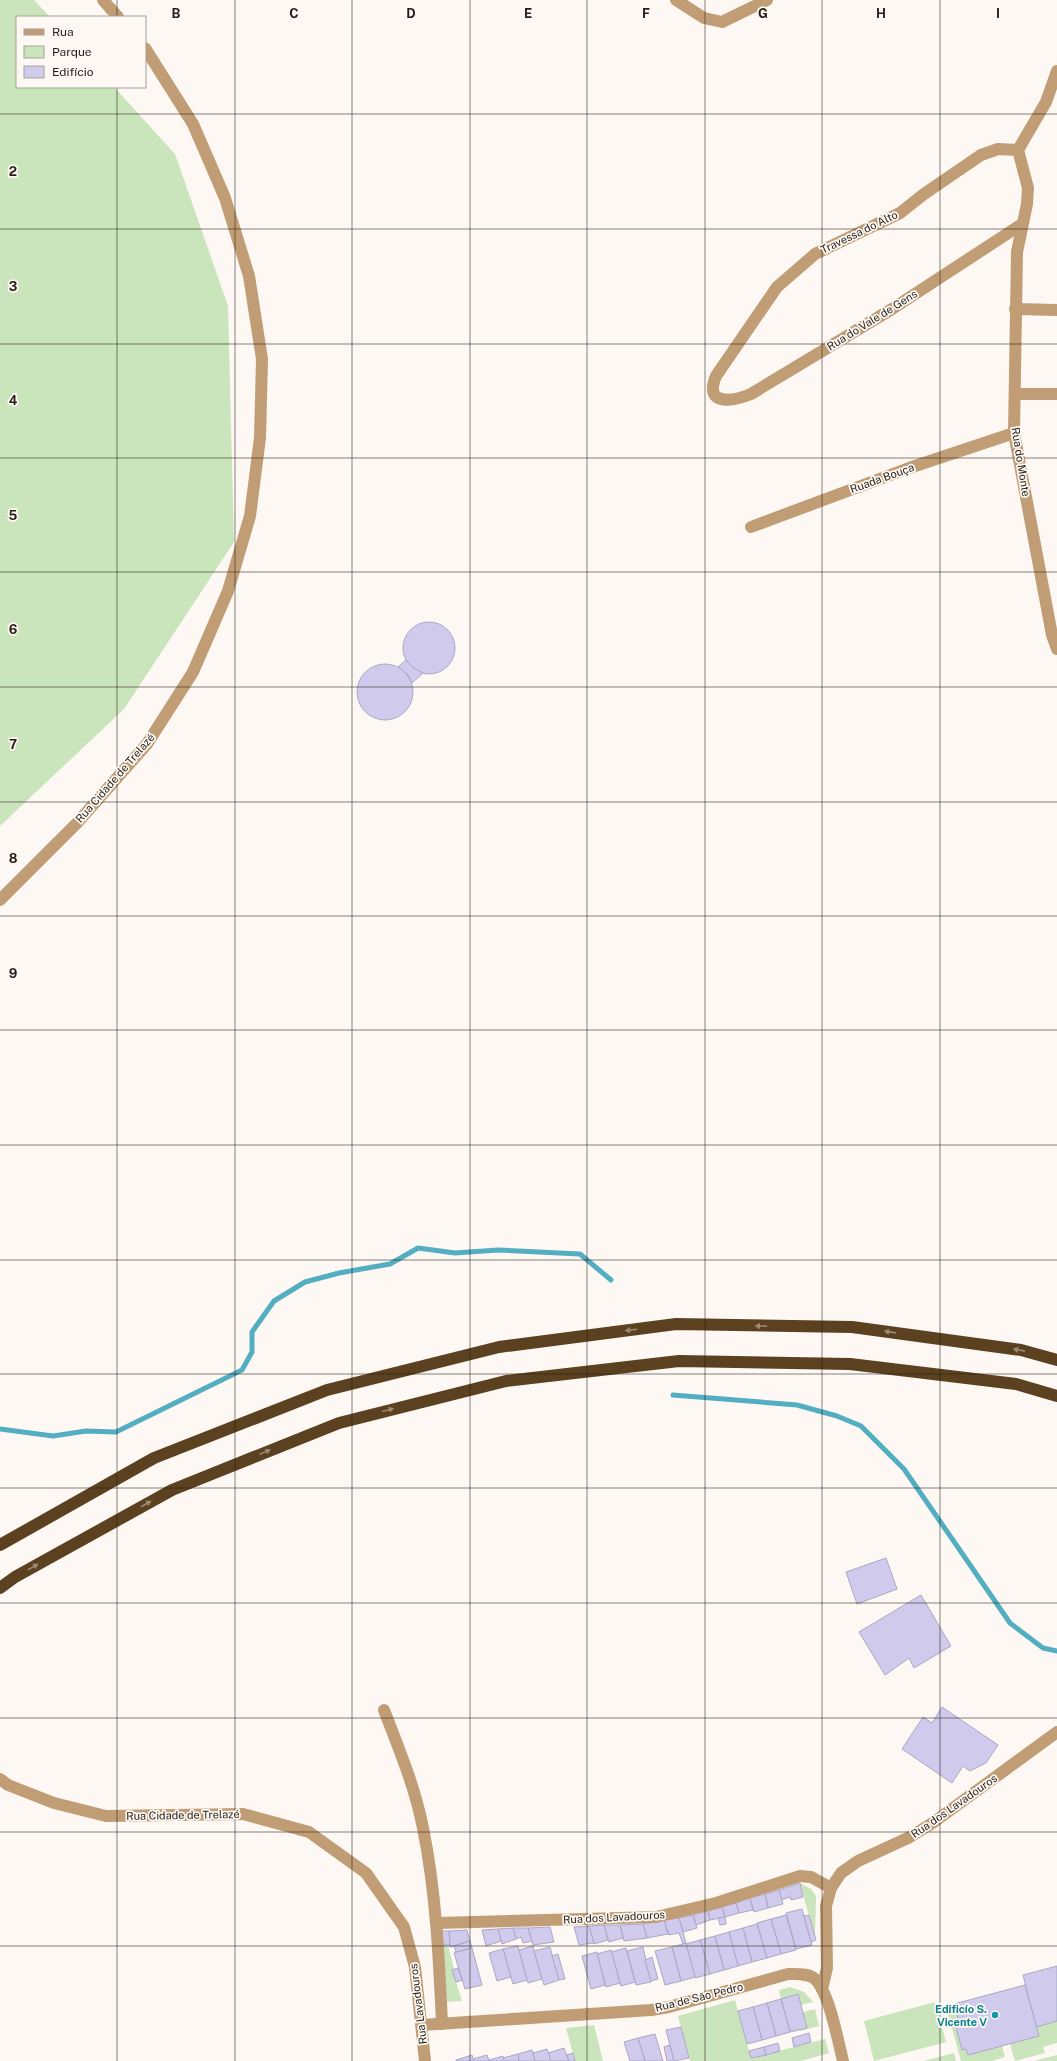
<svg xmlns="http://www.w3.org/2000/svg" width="1057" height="2061" font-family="'Public Sans',sans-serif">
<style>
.green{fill:#cae4bc}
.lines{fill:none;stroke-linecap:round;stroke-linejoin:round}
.stream{stroke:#54aec2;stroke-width:5}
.building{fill:#d0cbec;stroke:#aba6c6}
.minor{stroke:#c19d76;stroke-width:12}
.highway{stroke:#5c4121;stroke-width:12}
.oneway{fill:#9c8a75}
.grid{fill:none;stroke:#261d14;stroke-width:1;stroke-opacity:0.55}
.culture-dot{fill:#0f9aa8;stroke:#fdf8f3;stroke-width:1.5}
.labels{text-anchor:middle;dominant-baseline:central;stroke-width:3.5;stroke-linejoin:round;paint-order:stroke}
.street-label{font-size:11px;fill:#261d14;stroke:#fdf8f3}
.culture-label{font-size:11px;font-weight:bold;fill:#0d838f;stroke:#fdf8f3;text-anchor:end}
.grid-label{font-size:13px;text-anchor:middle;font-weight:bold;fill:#261d14;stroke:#fdf8f3;stroke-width:3.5;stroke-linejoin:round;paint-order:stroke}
</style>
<rect width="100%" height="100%" fill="#fdf8f3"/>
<!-- green -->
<g class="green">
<path d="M0 0H34L50 17H17V87H114L175 154 228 306 234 542 124 709 0 826Z"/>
<path d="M800 1883 811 1889 816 1896 815 1938Z"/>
<path d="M443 1945H448L454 1969 452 1970 462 2001 447 2002Z"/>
<path d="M790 1987 804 1992 813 2002 801 2005 798 1994 781 1999 779 1990Z"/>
<path d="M735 2000 751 2058 825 2039 829 2053 801 2061H690L678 2016Z"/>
<path d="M935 2002 946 2042 874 2061 864 2021Z"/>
<path d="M954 2004 960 2026 956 2027 962 2050 966 2049 968 2055 1002 2046 1005 2057 992 2061H961L946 2007Z"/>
<path d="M815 2009 819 2026 800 2031V2029L807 2027 803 2012Z"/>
<path d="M1057 2021V2043L1043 2047 1045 2053 1015 2061 1010 2044 1039 2036 1036 2027Z"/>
<path d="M594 2025 603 2061H575L566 2028Z"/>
<path d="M954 2053 956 2061H924Z"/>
<path d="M1057 2055V2061H1034Z"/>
</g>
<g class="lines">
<!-- stream -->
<g class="stream">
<path d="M673 1395 797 1405 837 1416 861 1426 904 1469 1010 1623 1043 1648 1057 1651"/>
<path d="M0 1429 53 1436 86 1431 116 1432 242 1370 252 1352V1332L274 1301 305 1282 339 1273 390 1264 418 1248 455 1253 498 1250 580 1254 611 1280"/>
</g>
</g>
<!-- building -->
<g class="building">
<circle cx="429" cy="648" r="26"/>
<path d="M406 660 412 667 423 673 412 683 408 675 398 667Z"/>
<circle cx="385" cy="692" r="28"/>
<path d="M886 1558 897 1589 857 1604 846 1572Z"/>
<path d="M921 1595 951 1646 914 1668 909 1658 885 1675 859 1632Z"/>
<path d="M942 1707 998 1745 986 1763 970 1771 963 1766 952 1783 902 1749 923 1717 932 1723Z"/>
<path d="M800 1883 803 1897 791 1900 790 1897 781 1900 779 1890Z"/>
<path d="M779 1890 783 1904 768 1908 765 1894Z"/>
<path d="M765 1894 768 1908 754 1912 750 1898Z"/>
<path d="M750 1898 753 1910 739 1913 736 1903Z"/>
<path d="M736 1903 739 1913 725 1917 722 1907Z"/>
<path d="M722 1907 725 1917 710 1920 708 1911Z"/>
<path d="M802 1909 812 1945 796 1949 786 1913Z"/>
<path d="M708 1911 710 1920 696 1925 693 1915Z"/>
<path d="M693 1915 697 1928 683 1932 679 1918Z"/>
<path d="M786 1915 796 1950 781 1954 771 1919Z"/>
<path d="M809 1915 816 1940 811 1942 804 1916Z"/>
<path d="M725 1917 726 1924 720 1925 718 1918Z"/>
<path d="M679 1918 686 1943 683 1944 679 1933 669 1935 664 1920Z"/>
<path d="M771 1919 781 1954 767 1958 757 1923Z"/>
<path d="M664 1920 668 1934 647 1938 643 1924Z"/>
<path d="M643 1924 647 1938 624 1941 620 1925Z"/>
<path d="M757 1924 767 1958 752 1962 743 1928Z"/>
<path d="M604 1925H620L623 1938 609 1942Z"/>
<path d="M604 1925 608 1940 594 1944 589 1926Z"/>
<path d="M589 1926 594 1943 579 1945 574 1927Z"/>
<path d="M550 1927 554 1942 533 1945 528 1928Z"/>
<path d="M513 1928H528L532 1941 523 1943 521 1937 516 1939Z"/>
<path d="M513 1928 516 1939 502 1944 498 1929Z"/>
<path d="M743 1928 752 1962 738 1966 729 1932Z"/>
<path d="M498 1929 501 1941 486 1946 482 1930Z"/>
<path d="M467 1930 470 1941 450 1947 449 1931Z"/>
<path d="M442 1931H449L450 1945H443Z"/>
<path d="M729 1932 738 1966 724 1970 715 1936Z"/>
<path d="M715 1936 724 1970 710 1974 700 1940Z"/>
<path d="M700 1940 710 1974 695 1978 686 1944Z"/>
<path d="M470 1941 472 1948 456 1952 454 1946Z"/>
<path d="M686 1943 695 1977 681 1981 672 1947Z"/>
<path d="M518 1946 527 1980 513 1984 503 1949Z"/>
<path d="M533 1946 542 1979 528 1983 519 1950Z"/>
<path d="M550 1947 559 1980 544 1985 534 1951Z"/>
<path d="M643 1947 651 1982 636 1985 627 1951Z"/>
<path d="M672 1947 681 1981 665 1985 655 1951Z"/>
<path d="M472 1948 482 1985 465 1989 454 1953Z"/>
<path d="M626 1948 635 1982 621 1986 611 1952Z"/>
<path d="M503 1949 511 1977 497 1981 489 1953Z"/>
<path d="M611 1950 620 1983 606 1987 597 1954Z"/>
<path d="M597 1952 605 1985 591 1989 582 1956Z"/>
<path d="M558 1954 565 1979 559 1980 552 1956Z"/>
<path d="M652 1957 658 1979 651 1981 645 1960Z"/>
<path d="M1057 1966V2021L1036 2027 1023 1975Z"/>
<path d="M458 1968 462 1980 456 1982 452 1970Z"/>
<path d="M1025 1985 1039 2036 968 2055 966 2049 962 2050 956 2027 960 2026 954 2004Z"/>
<path d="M798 1994 807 2028 790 2032 781 1999Z"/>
<path d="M781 1999 790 2032 776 2036 767 2003Z"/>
<path d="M767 2003 776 2036 762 2040 753 2007Z"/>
<path d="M753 2007 762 2040 747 2044 738 2011Z"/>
<path d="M681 2027 689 2058 674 2061 666 2030Z"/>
<path d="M809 2033 811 2042 794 2047 792 2038Z"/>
<path d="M655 2034 663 2061H645L638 2038Z"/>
<path d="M638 2038 645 2061H630L624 2042Z"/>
<path d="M778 2043 780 2051 766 2055 764 2047Z"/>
<path d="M670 2045 674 2061H667L664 2047Z"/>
<path d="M764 2047 766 2055 751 2058 749 2051Z"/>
<path d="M564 2048 569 2061H551L548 2053Z"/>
<path d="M547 2049 551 2061H535L533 2053Z"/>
<path d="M532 2050 535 2061H519L518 2054Z"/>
<path d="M573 2053 575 2061H569L567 2055Z"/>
<path d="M518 2054 519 2061H504L503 2058Z"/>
<path d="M472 2055 474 2061H456V2060Z"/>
<path d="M487 2055 489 2061H474L473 2059Z"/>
<path d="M503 2056 504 2061H489V2060Z"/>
</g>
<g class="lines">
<!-- minor -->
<g class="minor">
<path d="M103 0 118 17"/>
<path d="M676 0 704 18 722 22 767 0"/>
<path d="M1018 150 998 149 981 155 924 194 900 213 815 254 777 287 716 376C703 407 734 401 751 394L892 309 1022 224"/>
<path d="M1018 150 1028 188 1027 204 1017 252 1014 433 1052 635 1057 649"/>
<path d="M1018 150 1046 102 1057 71"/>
<path d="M1015 309 1057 310"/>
<path d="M1016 394H1057"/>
<path d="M751 527 909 468 1014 433"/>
<path d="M0 900 77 823 147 744 193 672 228 591 250 516 260 438 262 359 249 276 225 198 193 124 145 48"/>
<path d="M384 1710C399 1749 415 1787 423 1828 436 1892 439 1958 442 2024"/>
<path d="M0 1779 8 1785 54 1803 106 1816 243 1814 309 1832 366 1873 404 1927 415 1967 425 2061"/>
<path d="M437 1923 656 1917 716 1903 800 1876 811 1877 831 1888"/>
<path d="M822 1989 827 1968 826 1906 831 1888 841 1873 858 1861 910 1837 934 1822 1057 1732"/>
<path d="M422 2025 651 2010 669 2007 788 1974C797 1974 808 1973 815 1979 829 1992 838 2041 843 2061"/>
</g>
<!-- highway -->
<g class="highway">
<path d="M0 1545 154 1458 327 1390 499 1347 676 1324 852 1327 1021 1350 1057 1360"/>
<path d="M0 1588 15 1577 172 1490 339 1423 506 1381 679 1361 850 1364 1016 1384 1057 1396"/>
</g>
</g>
<!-- one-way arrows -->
<defs><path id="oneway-solid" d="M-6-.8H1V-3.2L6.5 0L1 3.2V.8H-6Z"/></defs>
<g class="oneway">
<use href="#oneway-solid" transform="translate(761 1326) rotate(-179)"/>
<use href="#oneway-solid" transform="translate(631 1330) rotate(173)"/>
<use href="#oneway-solid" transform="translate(890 1332) rotate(-172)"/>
<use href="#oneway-solid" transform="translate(1019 1350) rotate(-169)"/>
<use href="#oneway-solid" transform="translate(388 1410) rotate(-14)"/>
<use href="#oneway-solid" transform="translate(265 1452) rotate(-22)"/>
<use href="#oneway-solid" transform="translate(146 1504) rotate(-29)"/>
<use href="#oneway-solid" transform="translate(33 1567) rotate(-29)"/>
</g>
<!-- grid -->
<path class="grid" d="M117 0V17M235 0V2061M352 0V2061M470 0V2061M587 0V2061M705 0V2061M822 0V2061M940 0V2061M117 87V2061M0 114H1057M0 229H1057M0 344H1057M0 458H1057M0 572H1057M0 687H1057M0 802H1057M0 916H1057M0 1030H1057M0 1145H1057M0 1260H1057M0 1374H1057M0 1488H1057M0 1603H1057M0 1718H1057M0 1832H1057M0 1946H1057"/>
<!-- markers -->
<circle class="culture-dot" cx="995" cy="2015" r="4"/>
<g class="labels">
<!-- street labels -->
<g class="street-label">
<text transform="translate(859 232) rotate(-26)">Travessa do Alto</text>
<text transform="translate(872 320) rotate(-32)">Rua do Vale de Gens</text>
<text transform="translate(1021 462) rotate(81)">Rua do Monte</text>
<text transform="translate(882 478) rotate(-20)">Ruada Bouça</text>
<text transform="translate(115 778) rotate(-49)">Rua Cidade de Trelazé</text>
<text transform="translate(954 1806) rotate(-35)">Rua dos Lavadouros</text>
<text transform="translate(183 1815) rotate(-1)">Rua Cidade de Trelazé</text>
<text transform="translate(614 1917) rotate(-3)">Rua dos Lavadouros</text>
<text transform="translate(699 1997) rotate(-14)">Rua de São Pedro</text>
<text transform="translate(418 2004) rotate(-97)">Rua Lavadouros</text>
</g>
<!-- culture labels -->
<g class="culture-label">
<text x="987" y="2009">Edificío S.<tspan x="987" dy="13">Vicente V</tspan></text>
</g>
</g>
<g class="grid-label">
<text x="176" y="18">B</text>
<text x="294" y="18">C</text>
<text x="411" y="18">D</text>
<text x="528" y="18">E</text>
<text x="646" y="18">F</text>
<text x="763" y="18">G</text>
<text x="881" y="18">H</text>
<text x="998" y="18">I</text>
<text x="13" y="176">2</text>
<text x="13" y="291">3</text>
<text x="13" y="405">4</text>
<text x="13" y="520">5</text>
<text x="13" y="634">6</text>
<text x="13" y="749">7</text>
<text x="13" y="863">8</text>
<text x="13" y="978">9</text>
</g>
<!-- legend -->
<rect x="16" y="16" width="130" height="72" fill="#fdf8f3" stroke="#a7a09a"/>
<rect x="24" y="29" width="20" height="6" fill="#c19d76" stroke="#a7a09a"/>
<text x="52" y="36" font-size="12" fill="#261d14">Rua</text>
<rect x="24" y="46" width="20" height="12" fill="#cae4bc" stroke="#a7a09a"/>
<text x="52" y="56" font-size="12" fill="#261d14">Parque</text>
<rect x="24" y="66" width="20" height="12" fill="#d0cbec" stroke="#a7a09a"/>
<text x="52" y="76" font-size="12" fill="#261d14">Edifício</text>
</svg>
